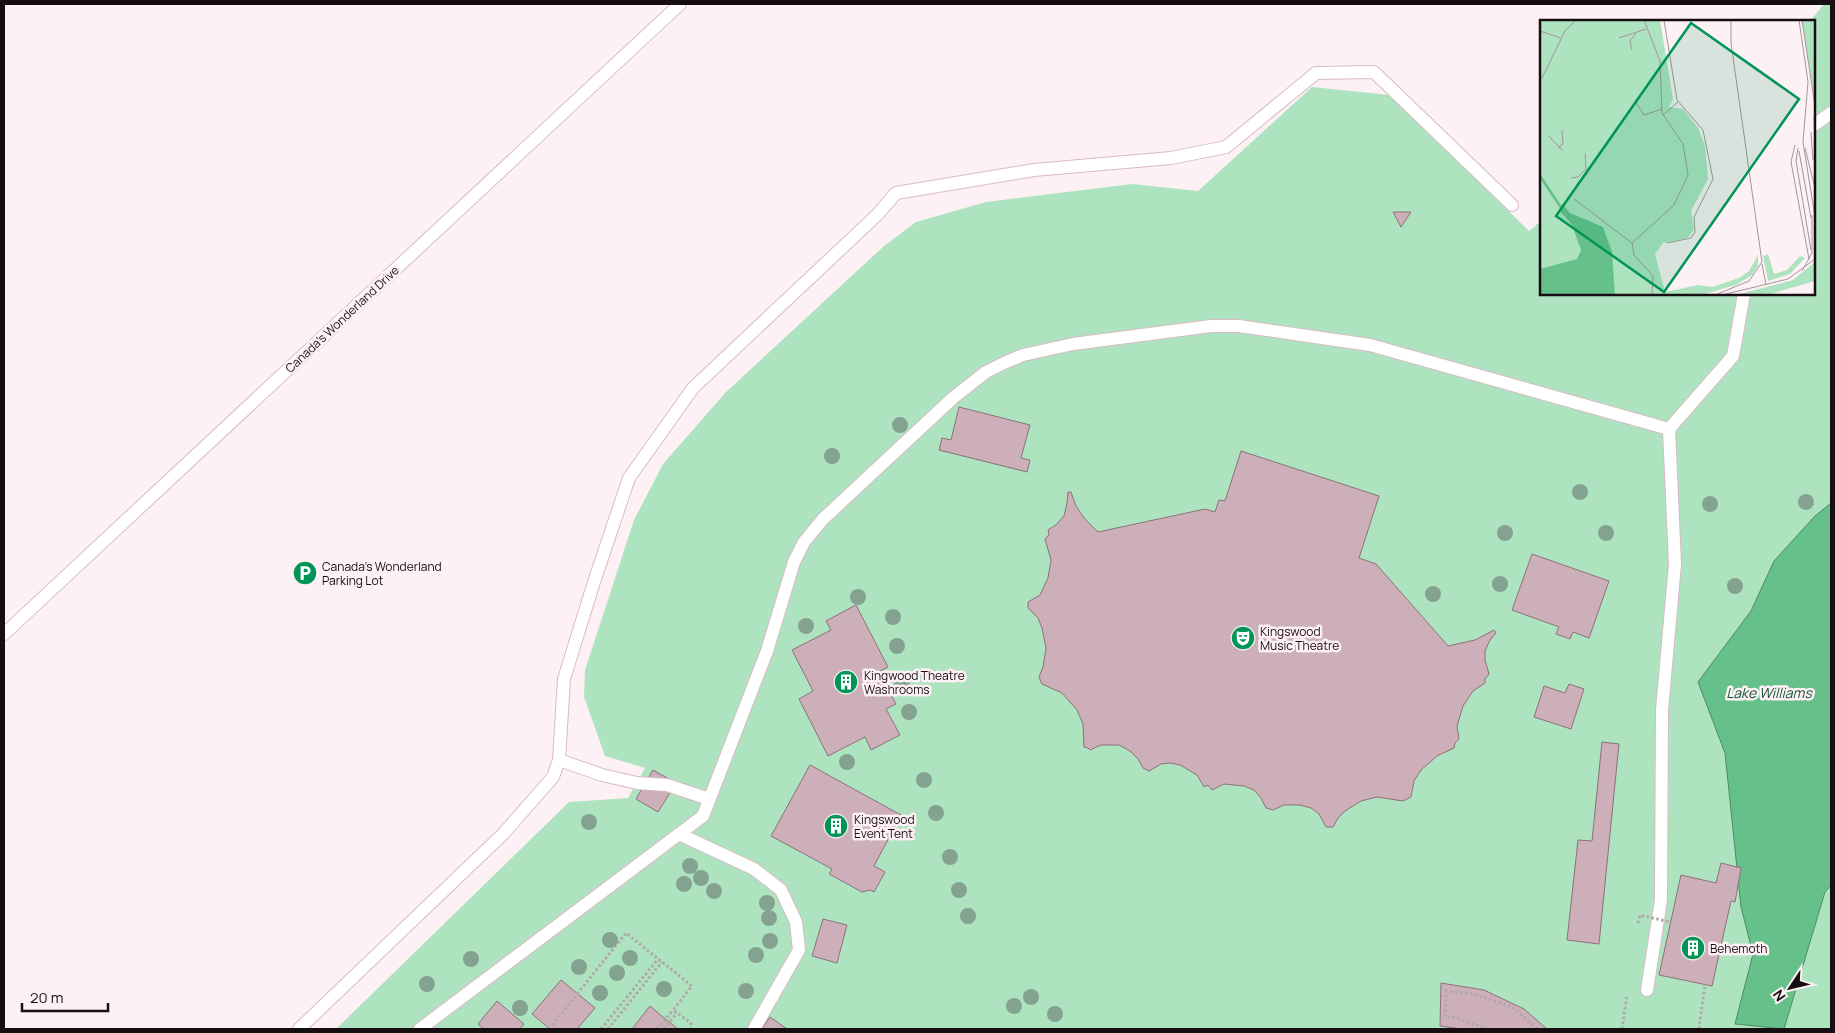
<svg xmlns="http://www.w3.org/2000/svg" width="1835" height="1033" font-family="Manrope,sans-serif">
<style>
.green{fill:#aee3c0}
.water{fill:#66c08a;stroke:#4e8b66}
.building{fill:#ccafb8;stroke:#8c717a}
.lines{fill:none;stroke-linecap:round;stroke-linejoin:round}
.lane-casing{stroke:#d8bbc4;stroke-width:14}
.path{stroke:#b3a7ab;stroke-width:3;stroke-dasharray:2.5 2.5;stroke-linecap:butt}
.lane{stroke:#fff;stroke-width:12}
.path-bridge{stroke:#b3a7ab;stroke-width:3;stroke-dasharray:2.5 2.5;stroke-linecap:butt}
.tree{fill:#84a290}
.labels{text-anchor:middle;dominant-baseline:central;stroke-width:5;stroke-linejoin:round;paint-order:stroke}
.street-label{font-size:12px;fill:#170e11;stroke:#fef1f5}
.poi-label{font-size:12px;fill:#170e11;stroke:#fef1f5;text-anchor:start}
.water-label{font-size:14px;font-style:italic;fill:#135634;stroke:#fef1f5}
.inset-river{fill:none;stroke:#66c08a;stroke-width:2.5}
.inset-road{fill:none;stroke:#a2969a;stroke-width:1}
.view{fill:#009556;fill-opacity:0.15;stroke:#009556;stroke-width:2.5}
.inset-edge{fill:none;stroke:#170e11;stroke-width:2.5}
</style>
<rect width="100%" height="100%" fill="#fef1f5"/>
<!-- green -->
<path class="green" d="M1824 4H1831V1029H336L569 802 628 798 645 768 605 756 584 697 585 670 634 520 663 464 726 392 884 246 916 222 986 202 1132 184 1198 191 1312 87 1390 95 1529 231 1541 221V294H1814V21H1810Z"/>
<!-- water -->
<path class="water" d="M1831 503V886L1825 892 1784 1029 1735 1024 1753 954 1741 907 1725 753 1698 682 1751 611 1774 561 1815 516Z"/>
<!-- building -->
<g class="building">
<path d="M1393 212H1411L1401 227Z"/>
<path d="M959 407 1030 425 1021 458 1030 460 1027 472 939 450 942 438 951 440Z"/>
<path d="M1241 451 1379 496 1359 558 1376 564 1448 646 1475 640 1494 630 1496 633 1490 640 1485 651V660L1489 674 1485 679V683L1473 691 1463 706 1457 726 1459 739 1455 743 1454 748 1437 756 1421 770 1414 781 1411 797 1403 801 1377 797 1361 801 1345 811 1338 818 1333 827H1326L1319 814 1311 808 1300 805H1284L1273 810 1266 808 1261 798 1254 790 1244 786 1224 784 1212 790 1208 785 1204 787 1197 775 1180 765 1170 763 1161 764 1149 771 1143 768 1138 759 1130 751 1119 745H1101L1090 750 1088 748 1084 747 1083 724 1077 710 1062 693 1042 684 1039 677 1043 667 1046 648 1042 628 1038 618 1028 608V602L1040 595 1048 578 1051 560 1045 539 1049 535 1048 530 1057 524 1064 516 1067 503 1068 492H1071L1076 506 1084 518 1098 532 1205 509 1215 512 1219 500 1225 501Z"/>
<path d="M1532 554 1609 581 1589 638 1573 632 1570 639 1556 634 1559 627 1512 610Z"/>
<path d="M856 605 888 667 879 672 896 704 886 709 900 735 871 750 865 737 828 756 799 699 813 691 792 650 831 630 826 621Z"/>
<path d="M1569 684 1584 689 1571 729 1534 717 1544 686 1565 693Z"/>
<path d="M1602 742 1619 744 1599 944 1567 940 1578 840 1592 841Z"/>
<path d="M810 765 901 815 874 866 885 872 874 892 870 890 862 892 829 874 832 869 771 836Z"/>
<path d="M653 770 676 783 658 812 636 799Z"/>
<path d="M1721 863 1741 868 1735 902 1731 901 1712 986 1659 975 1681 875 1716 883Z"/>
<path d="M823 919 847 925 837 963 812 956Z"/>
<path d="M561 980 595 1008 577 1029H550L532 1014Z"/>
<path d="M1441 983 1484 990 1524 1009 1547 1029H1461L1440 1026Z"/>
<path d="M497 1001 524 1024 520 1029H484L478 1024Z"/>
<path d="M650 1006 663 1017 678 1029H632Z"/>
<path d="M770 1017 787 1029H762Z"/>
</g>
<g class="lines">
<!-- lane casing -->
<g class="lane-casing">
<g id="lane">
<path d="M1814 125 1831 113"/>
<path d="M4 634 680 4"/>
<path d="M559 760 602 775 637 783 667 785 709 799"/>
<path d="M679 834 754 869 781 890 796 922 799 950 754 1029"/>
<path d="M1647 990 1661 900 1662 710 1675 564 1669 429 1733 356 1744 294"/>
<path d="M299 1029 503 834 553 777 559 760 564 679 594 582 629 478 693 388 878 214 896 193 1034 170 1171 158 1226 147 1316 73 1374 72 1512 205"/>
<path d="M420 1029 703 816 767 651 794 562 804 542 823 519 954 397 986 372 1004 363 1023 355 1073 344 1211 326H1239L1370 345 1669 429"/>
</g>
</g>
<!-- path -->
<g class="path">
<path d="M549 1029 626 933 692 986 673 1010 691 1023V1029"/>
<path d="M601 1029 658 959"/>
<path d="M608 1029 662 962"/>
<path d="M657 1029 673 1010"/>
<path d="M664 1029 677 1013"/>
<path d="M1488 1029 1457 1018 1445 1017 1446 991 1474 994 1513 1007 1537 1029"/>
<path d="M1622 1029 1627 995"/>
<path d="M1699 1029 1705 985"/>
</g>
<!-- lane -->
<use href="#lane" class="lane"/>
<!-- path-bridge -->
<path class="path-bridge" d="M1638 923 1640 915 1670 922"/>
</g>
<!-- trees -->
<g class="tree">
<circle cx="900" cy="425" r="8"/>
<circle cx="832" cy="456" r="8"/>
<circle cx="1580" cy="492" r="8"/>
<circle cx="1806" cy="502" r="8"/>
<circle cx="1710" cy="504" r="8"/>
<circle cx="1505" cy="533" r="8"/>
<circle cx="1606" cy="533" r="8"/>
<circle cx="1500" cy="584" r="8"/>
<circle cx="1735" cy="586" r="8"/>
<circle cx="1433" cy="594" r="8"/>
<circle cx="858" cy="597" r="8"/>
<circle cx="893" cy="617" r="8"/>
<circle cx="806" cy="626" r="8"/>
<circle cx="897" cy="646" r="8"/>
<circle cx="902" cy="683" r="8"/>
<circle cx="909" cy="712" r="8"/>
<circle cx="847" cy="762" r="8"/>
<circle cx="924" cy="780" r="8"/>
<circle cx="936" cy="813" r="8"/>
<circle cx="589" cy="822" r="8"/>
<circle cx="950" cy="857" r="8"/>
<circle cx="690" cy="866" r="8"/>
<circle cx="701" cy="878" r="8"/>
<circle cx="684" cy="884" r="8"/>
<circle cx="959" cy="890" r="8"/>
<circle cx="714" cy="891" r="8"/>
<circle cx="767" cy="903" r="8"/>
<circle cx="968" cy="916" r="8"/>
<circle cx="769" cy="918" r="8"/>
<circle cx="610" cy="940" r="8"/>
<circle cx="770" cy="941" r="8"/>
<circle cx="756" cy="955" r="8"/>
<circle cx="630" cy="958" r="8"/>
<circle cx="471" cy="959" r="8"/>
<circle cx="579" cy="967" r="8"/>
<circle cx="617" cy="973" r="8"/>
<circle cx="427" cy="984" r="8"/>
<circle cx="664" cy="989" r="8"/>
<circle cx="746" cy="991" r="8"/>
<circle cx="600" cy="993" r="8"/>
<circle cx="1031" cy="997" r="8"/>
<circle cx="1014" cy="1006" r="8"/>
<circle cx="520" cy="1008" r="8"/>
<circle cx="1055" cy="1014" r="8"/>
</g>
<!-- icons -->
<defs>
<g id="parking-disc" transform="scale(1.25)"><circle r="9.5" fill="#009556" stroke="#fef1f5"/><path d="M-3.5-5.5H1a3.5 3.5 0 0 1 0 7H-1V5.5H-3.5ZM-1-3.4V-.6H.8a1.4 1.4 0 0 0 0-2.8Z" fill="#fff"/></g>
<g id="theatre-disc" transform="scale(1.25)"><circle r="9.5" fill="#009556" stroke="#fef1f5"/><path d="M-5-5.5Q0-4 5-5.5V0Q5 5 0 6Q-5 5-5 0ZM-3.3-2.5H-1v1.5H-3.3ZM1-2.5H3.3v1.5H1ZM-2.8 1Q0 5.5 2.8 1Z" fill="#fff"/></g>
<g id="building-disc" transform="scale(1.25)"><circle r="9.5" fill="#009556" stroke="#fef1f5"/><path d="M-4-6H4V6H1V3H-1V6H-4ZM-2.5-4.3h1.7v1.8h-1.7ZM.8-4.3h1.7v1.8H.8ZM-2.5-1h1.7V.8h-1.7ZM.8-1h1.7V.8H.8Z" fill="#fff"/></g>
</defs>
<g fill-rule="evenodd">
<use href="#parking-disc" x="305" y="573"/>
<use href="#theatre-disc" x="1243" y="638"/>
<use href="#building-disc" x="846" y="682"/>
<use href="#building-disc" x="836" y="826"/>
<use href="#building-disc" x="1693" y="948"/>
</g>
<g class="labels">
<!-- street labels -->
<g class="street-label">
<text transform="translate(342 319) rotate(-43)">Canada's Wonderland Drive</text>
</g>
<!-- poi labels -->
<g class="poi-label">
<text x="322" y="566">Canada's Wonderland<tspan x="322" dy="14">Parking Lot</tspan></text>
<text x="1260" y="631">Kingswood<tspan x="1260" dy="14">Music Theatre</tspan></text>
<text x="864" y="675">Kingwood Theatre<tspan x="864" dy="14">Washrooms</tspan></text>
<text x="854" y="819">Kingswood<tspan x="854" dy="14">Event Tent</tspan></text>
<text x="1710" y="948">Behemoth</text>
</g>
<!-- water labels -->
<g class="water-label">
<text x="1769" y="692">Lake Williams</text>
</g>
</g>
<!-- overview -->
<g transform="translate(1540 20)">
<rect width="275" height="275" fill="#fef1f5"/>
<path d="M0 0H120L133 79 129 87 143 89 158 108 165 126 168 159 151 191 154 210 147 218 123 223 115 234 125 272 158 265 172 267 199 258 209 251 218 235V246L212 255 196 265 161 275H0ZM262 0H275V81ZM228 234 234 254 247 250 260 236 265 238 250 254 228 261 223 236ZM275 242V261L227 275H196L253 260Z" fill="#aee3c0"/>
<path d="M24 186 30 193 63 207 72 232 75 275H0V249L37 239 41 230 32 205 20 191Z" fill="#66c08a"/>
<path class="inset-river" d="M0 156 22 189"/>
<path class="inset-road" d="M124 0 137 80 163 110 173 159 154 197 155 212 151 218 127 223M259 0 268 62 263 122 275 197M262 0 275 86M0 11 21 18M79 18 106 9M92 30 90 21 96 13M2 58 25 11 36 0M95 81 104 95 122 89M123 95 138 82M274 96 275 121M271 112 273 140M9 116 23 131M255 125 251 142 269 239M18 128 23 124 22 110M258 128 256 141 271 230M265 128 275 168M259 131 271 198M31 158 38 157 46 149 45 133M34 179 92 223 94 235 113 256 112 275M92 223 134 185 148 155 143 124 122 93 120 41 104 0M222 244 226 265M262 251 272 233V195M175 275 209 261 222 242 191 23V0M182 275 248 259 275 239"/>
<path class="view" d="M151 3 259 79 124 272 16 196Z"/>
<rect width="275" height="275" class="inset-edge"/>
</g>
<!-- border -->
<rect width="1835" height="1033" fill="none" stroke="#170e11" stroke-width="10"/>
<!-- north arrow -->
<g transform="translate(1790 988) rotate(235)" stroke="#fef1f5" stroke-width="4" paint-order="stroke">
<path d="M0-4L9 19L0 12L-9 19Z" fill="#170e11"/>
<text y="-8" font-size="14" font-weight="bold" text-anchor="middle" fill="#170e11">N</text>
</g>
<!-- scale -->
<path d="M22 1003v8h86v-8" fill="none" stroke="#170e11" stroke-width="2.5"/>
<text x="30" y="1003" font-size="15" fill="#170e11" stroke="#fef1f5" stroke-width="4" paint-order="stroke">20 m</text>
</svg>
